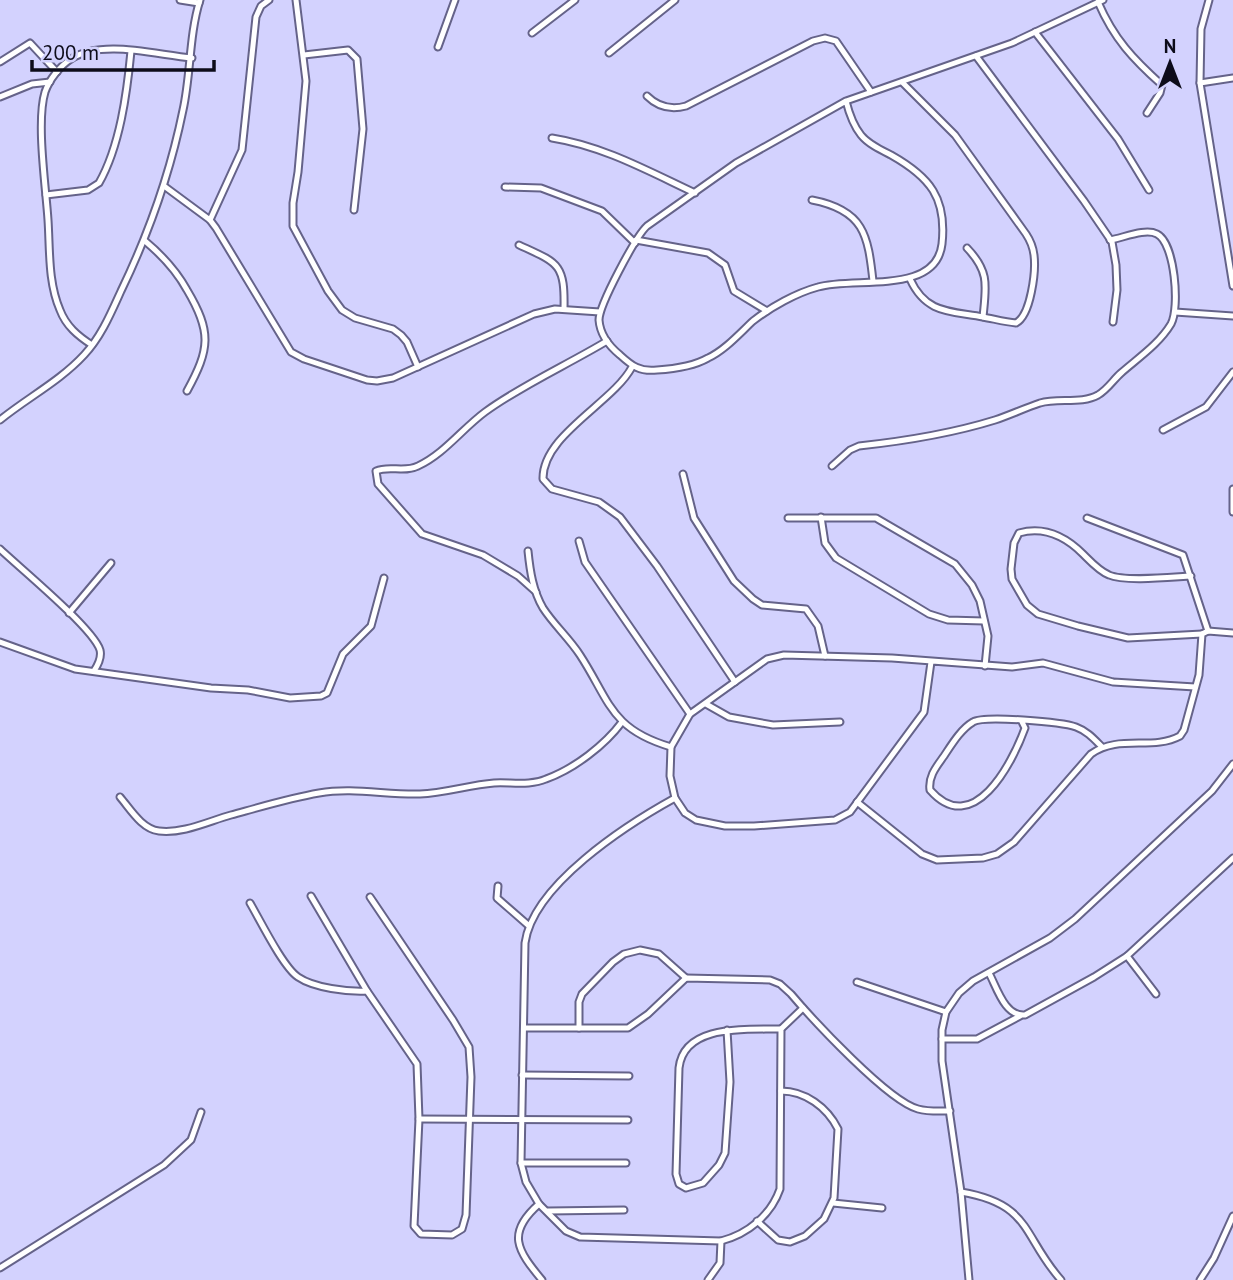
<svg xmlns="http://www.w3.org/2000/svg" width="1233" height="1280" font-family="'PT Sans',sans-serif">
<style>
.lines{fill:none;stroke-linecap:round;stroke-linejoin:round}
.street-casing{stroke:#656389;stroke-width:9}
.street{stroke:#fff;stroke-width:5}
</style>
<rect width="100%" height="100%" fill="#d3d2fe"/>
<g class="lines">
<!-- street casing -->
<g class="street-casing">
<g id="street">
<path d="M180 0 199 3"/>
<path d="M296 0 306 81 298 172 293 203V226L328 291 342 310 355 318 393 329 401 335 407 342 418 367"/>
<path d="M1209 0 1201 29 1200 83 1233 286"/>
<path d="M1098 2C1114 39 1133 59 1162 85L1160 93 1147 113"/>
<path d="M1035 32 1118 139 1149 190"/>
<path d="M532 33 575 0"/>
<path d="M438 47 455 0"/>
<path d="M609 53 675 0"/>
<path d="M304 55 348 50 357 59 363 129 354 210"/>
<path d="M976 56 1084 201 1112 242 1116 265 1117 290 1113 322"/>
<path d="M0 62 30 43 57 72"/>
<path d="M902 82 955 135 1026 234C1030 240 1033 247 1034 255 1036 271 1031 315 1016 323 1005 322 994 319 983 317 950 311 926 314 910 279"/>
<path d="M1200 83 1233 78"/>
<path d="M647 96C658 107 671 110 686 106L813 41 825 38 836 41 871 92"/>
<path d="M0 97 32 84 50 82"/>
<path d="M846 101C849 113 853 125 861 135 868 144 881 150 891 155 930 177 947 198 942 244 936 296 854 276 818 287 796 293 771 307 753 321 739 334 725 350 708 358 694 366 673 369 657 370 640 372 632 366 620 355 609 346 600 334 599 320 599 305 636 236 647 226L736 163 846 101 1012 43 1103 0"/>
<path d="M552 138C603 146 648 171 695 193"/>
<path d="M164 186 210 220 216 228 291 352 304 359 367 380 377 381 393 378 534 314 555 309 600 312"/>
<path d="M505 187 541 188 602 211 635 243"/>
<path d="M46 195 88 190 99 183C120 146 127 93 131 51"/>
<path d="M812 200C864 210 868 235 873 281"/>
<path d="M210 220 242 150 256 17 261 6 269 0"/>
<path d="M636 240 708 253 725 265 734 291 767 311"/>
<path d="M145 241C163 256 176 270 187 290 212 332 210 349 187 391"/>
<path d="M519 245C558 263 565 263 564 309"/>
<path d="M967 248C990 272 986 286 983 317"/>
<path d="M1175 312 1233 316"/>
<path d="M92 345C78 336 66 326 60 310 48 282 50 251 48 220 46 188 36 122 45 92 49 80 60 66 71 59 102 39 156 55 192 58"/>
<path d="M632 367C613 403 542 435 543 479L552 489 599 502 620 517 657 566 735 682"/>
<path d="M0 420C27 398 60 381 84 355 101 337 111 313 121 291 149 233 170 174 183 110 191 74 189 35 200 0"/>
<path d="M1163 430 1206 407 1233 372"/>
<path d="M832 466 850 450 859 446C905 441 950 434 995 420 1010 415 1025 408 1040 403 1058 398 1082 404 1098 395 1108 389 1113 380 1121 373 1138 358 1159 344 1171 324 1180 308 1175 243 1157 234 1145 228 1123 238 1110 240"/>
<path d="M683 474 694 518 734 581 753 599 762 605 806 609 818 626 825 656"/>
<path d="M1233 489V512"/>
<path d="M821 517 825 543 836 558 929 614 948 620 984 621"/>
<path d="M788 518H876L955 564 972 585 980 601 988 636 985 666"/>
<path d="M1087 518 1183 555 1208 631"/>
<path d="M579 541 585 562 690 714"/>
<path d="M0 549C20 568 93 628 100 650 102 658 98 665 94 671"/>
<path d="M528 551C530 571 533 591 543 608 554 625 569 638 580 655 610 701 610 729 671 747"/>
<path d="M1191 576C1172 577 1125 582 1109 575 1099 571 1091 562 1083 554 1066 537 1044 526 1019 533L1014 543 1011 569 1012 579 1027 605 1038 614 1078 626 1128 638 1202 634"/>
<path d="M536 592 518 576 483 555 422 534 378 484 376 471C389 465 404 473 418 466 444 454 462 429 485 412 522 385 567 365 607 341"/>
<path d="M69 613 111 563"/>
<path d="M0 642 75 669 211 688 248 690 290 698 321 696 327 693 343 654 371 626 384 578"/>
<path d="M931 662 924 712 850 812 835 820 754 826H725L696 820 685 813 675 798 670 776 671 747 690 714 767 659 784 655 892 658 1012 667 1043 663 1113 682 1195 687"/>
<path d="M706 704 729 717 773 725 840 722"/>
<path d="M1022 722 1025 728C1012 764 973 839 930 790 928 776 937 766 944 756 952 744 961 729 973 722 984 715 1062 722 1076 727 1087 731 1094 739 1102 747"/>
<path d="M120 797C131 810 142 829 159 831 183 834 209 821 231 815 260 807 290 798 319 793 353 787 386 795 420 794 445 793 469 785 494 783 511 782 530 786 546 779 574 769 605 745 622 722"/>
<path d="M675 798C626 825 533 885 525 943L521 1163 526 1182 539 1204 566 1231 580 1237 721 1241C748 1234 771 1215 780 1189L781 1029 803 1008"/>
<path d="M857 802 922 854 937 860 983 858 997 854 1014 842 1091 754C1119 734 1152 751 1180 736L1184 730 1199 675 1202 634 1208 631 1233 633"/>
<path d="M498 886 497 898 528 925"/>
<path d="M311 896 367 991 417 1064 419 1119 414 1226 421 1234 452 1235 462 1229 466 1215 471 1077 469 1047 453 1020 370 897"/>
<path d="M250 903C260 920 283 967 298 977 314 988 348 992 367 991"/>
<path d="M1127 956 1156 994"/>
<path d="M989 973C997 988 1005 1017 1025 1015L1094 977 1127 956 1233 858"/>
<path d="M857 982 946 1012"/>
<path d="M524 1028H628L648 1014 686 978 770 980 780 984 791 994C813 1020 888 1101 918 1109 929 1112 940 1111 950 1111"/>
<path d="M579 1028V1002L582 994 613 962 624 954 640 950 659 954 686 978"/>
<path d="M727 1030 730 1082 725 1153 719 1165 703 1183 686 1188 679 1184 676 1174 679 1068C684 1023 749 1030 781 1029"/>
<path d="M942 1039H977L1020 1016"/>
<path d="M522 1075 629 1076"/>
<path d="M419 1119 628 1120"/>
<path d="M521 1163H626"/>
<path d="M961 1192C1032 1204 1022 1236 1061 1280"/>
<path d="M833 1203 882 1208"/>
<path d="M539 1204C506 1233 517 1250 542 1280"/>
<path d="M548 1211 624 1210"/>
<path d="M757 1221 778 1240 790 1242 805 1236 824 1219 834 1198 838 1129C827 1107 805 1091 781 1091"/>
<path d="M0 1268 164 1165 191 1140 201 1112"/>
<path d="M708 1280 720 1263 721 1241"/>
<path d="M969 1280 961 1192 942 1061V1030L946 1012 959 993 973 981 1050 938 1075 919 1212 791 1233 764"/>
<path d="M1200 1280 1214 1258 1233 1216"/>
</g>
</g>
<!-- street -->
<use href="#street" class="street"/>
</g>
<!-- north arrow -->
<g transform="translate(1170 63)" stroke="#d3d2fe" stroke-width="5" paint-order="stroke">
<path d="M0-5L12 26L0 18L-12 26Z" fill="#0d0c1a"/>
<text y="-10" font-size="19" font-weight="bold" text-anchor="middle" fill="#0d0c1a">N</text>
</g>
<!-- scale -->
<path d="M32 60v10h182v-10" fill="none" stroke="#0d0c1a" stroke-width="3.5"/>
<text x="42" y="60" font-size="21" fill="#0d0c1a" stroke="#d3d2fe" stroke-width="5" paint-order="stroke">200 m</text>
</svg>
